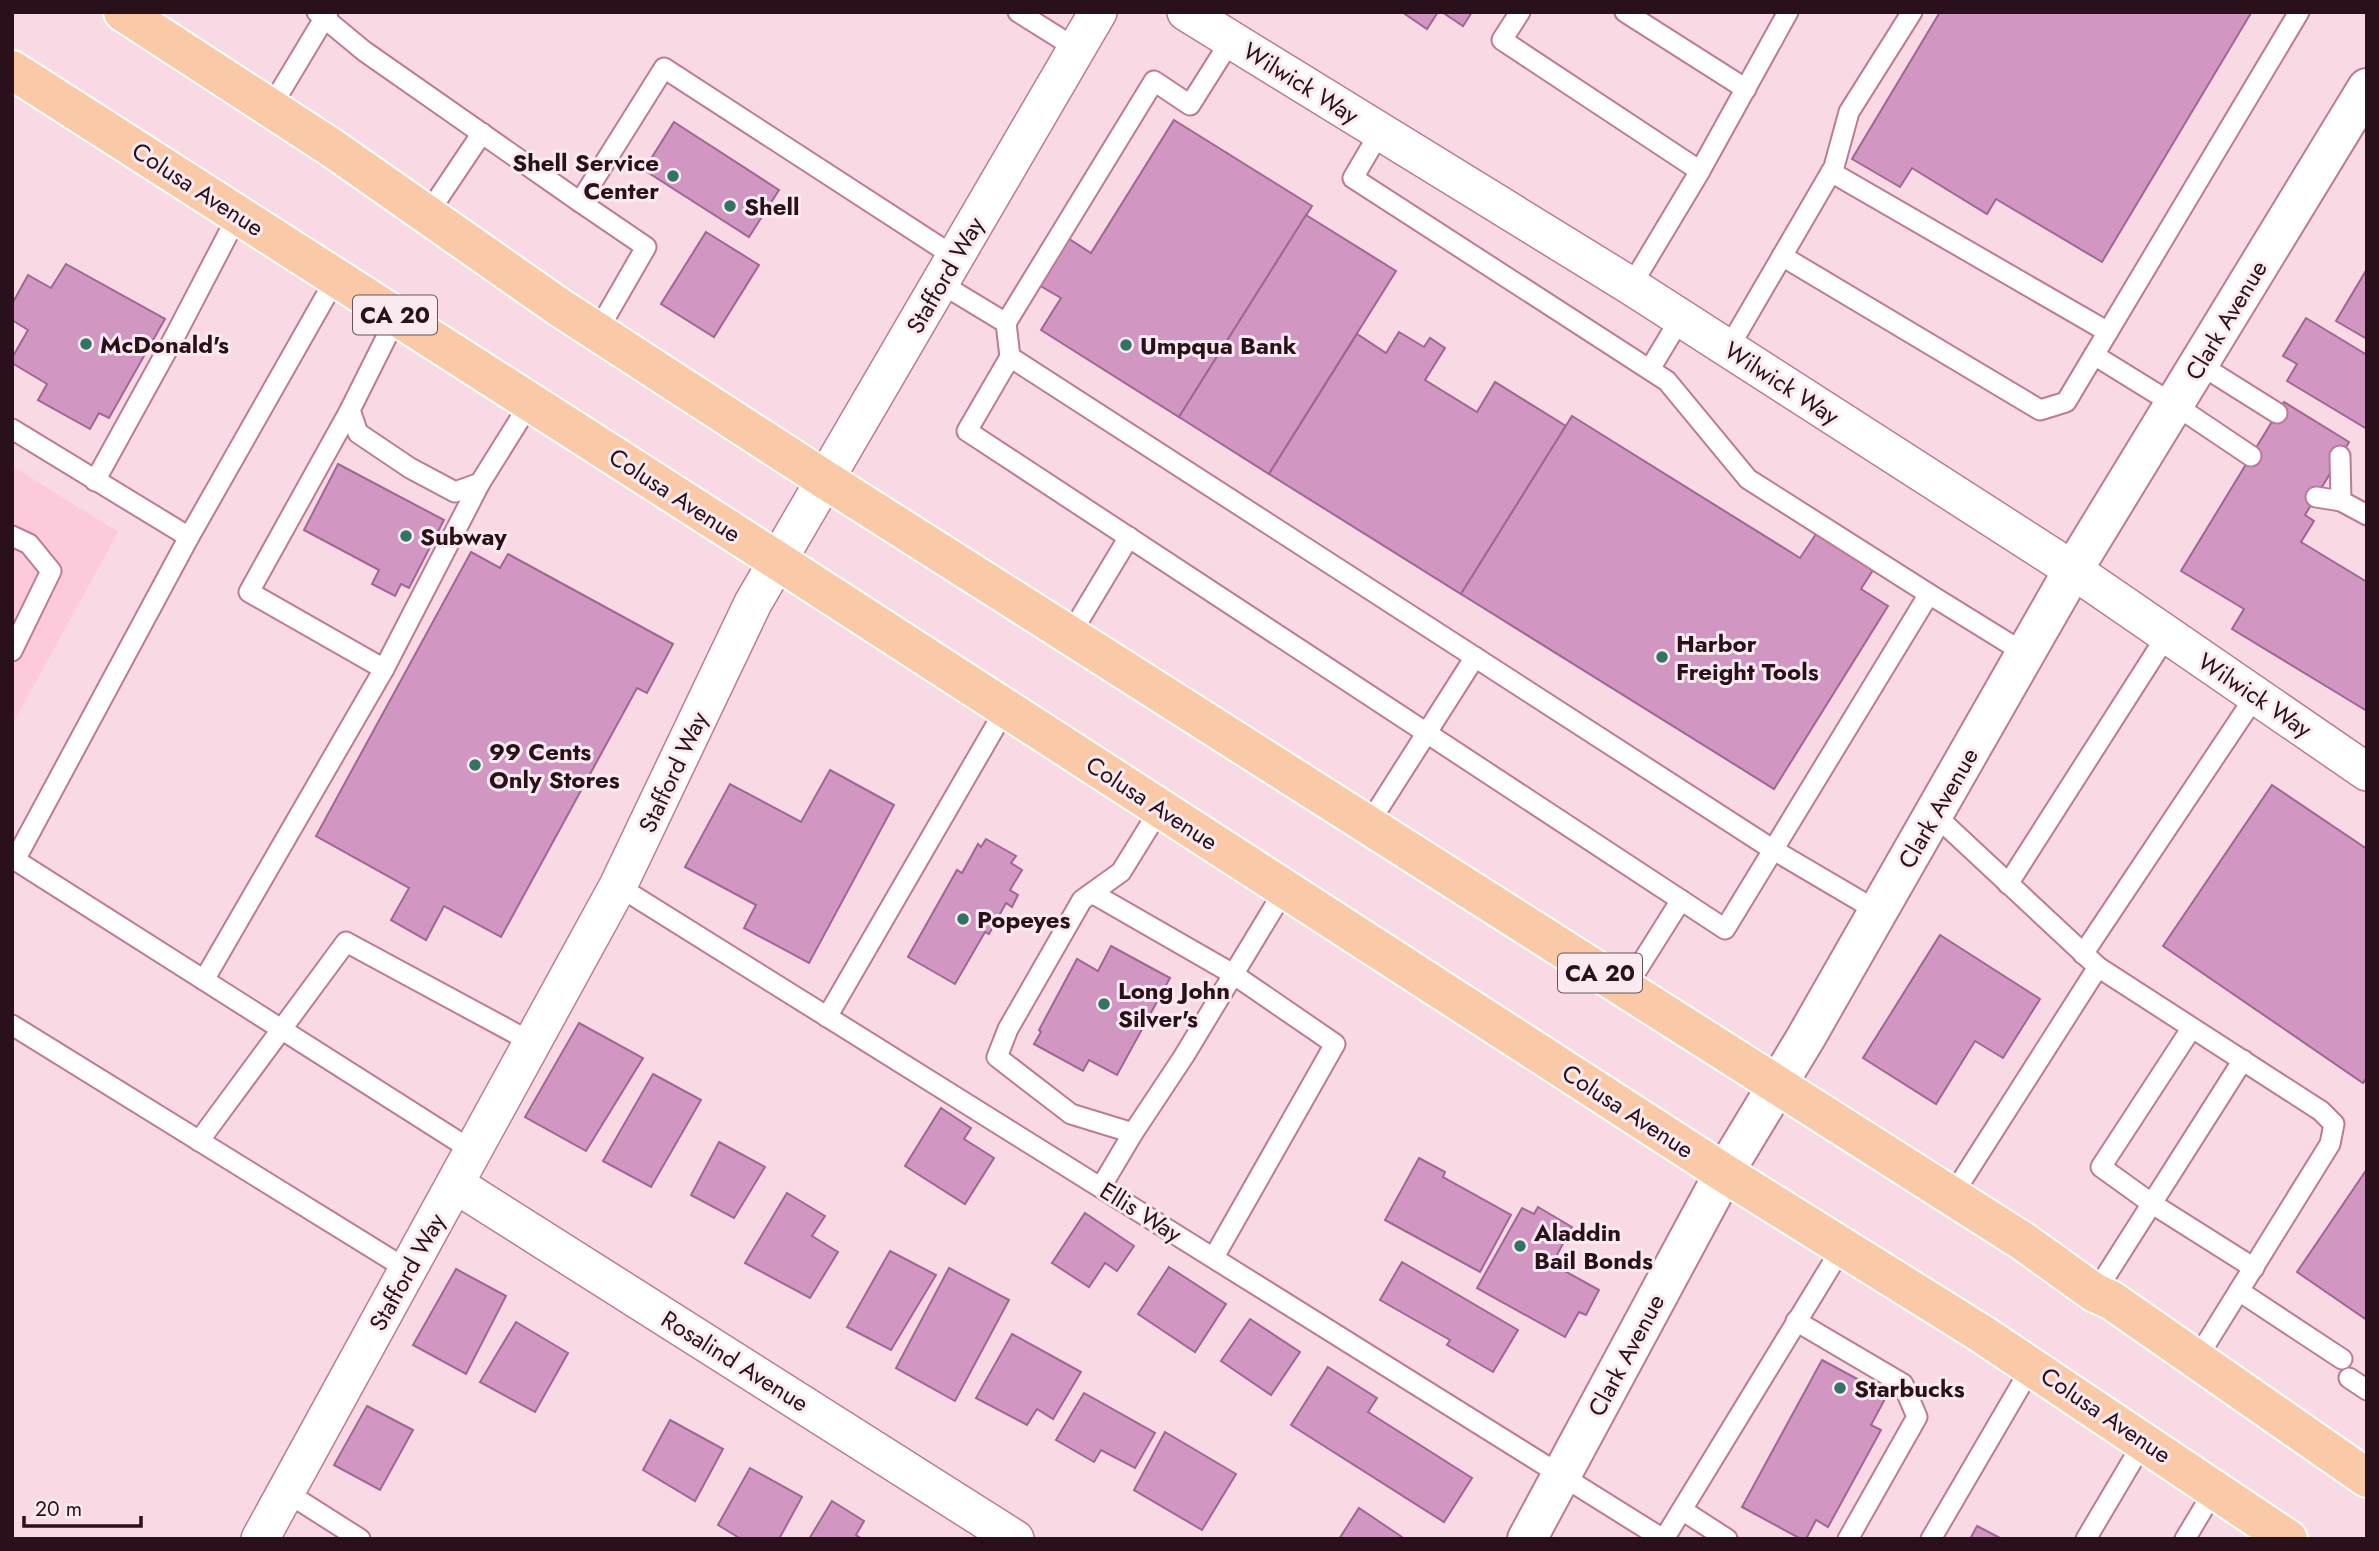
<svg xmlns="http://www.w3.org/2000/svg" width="2379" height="1551" font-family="Jost,sans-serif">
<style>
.built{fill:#fccadb}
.building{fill:#d196c2;stroke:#9f6792;stroke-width:2}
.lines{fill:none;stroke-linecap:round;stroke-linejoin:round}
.service-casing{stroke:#bf7a94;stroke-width:23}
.minor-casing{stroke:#bf7a94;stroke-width:40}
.tertiary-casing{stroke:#bf7a94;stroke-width:42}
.trunk-casing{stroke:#fff;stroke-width:42}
.service{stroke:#fff;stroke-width:19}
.minor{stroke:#fff;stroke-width:37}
.tertiary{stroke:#fff;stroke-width:38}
.trunk{stroke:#facaa8;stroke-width:38}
.poi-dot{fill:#327464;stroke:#fbebf0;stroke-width:2.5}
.labels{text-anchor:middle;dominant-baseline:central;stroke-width:6;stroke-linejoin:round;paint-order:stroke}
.shield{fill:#fbebf0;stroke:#69525b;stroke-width:2}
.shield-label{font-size:23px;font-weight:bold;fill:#2a101b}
.street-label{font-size:24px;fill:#2a101b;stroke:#fbebf0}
.poi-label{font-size:24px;font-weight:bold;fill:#2a101b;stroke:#fbebf0;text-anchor:start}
</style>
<rect width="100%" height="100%" fill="#f8d9e4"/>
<!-- built -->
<path class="built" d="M12 466 118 532 12 725Z"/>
<!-- building -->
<g class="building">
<path d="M1402 12H1438L1427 29Z"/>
<path d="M1442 12H1472L1463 26Z"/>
<path d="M1940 12H2249L2251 13 2102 262 1996 199 1987 214 1912 168 1900 187 1852 159Z"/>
<path d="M1174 120 1312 206 1179 417 1041 330 1061 298 1037 284 1066 237 1091 253Z"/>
<path d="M674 122 779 190 749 237 644 170Z"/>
<path d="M1306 215 1396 271 1269 474 1179 417Z"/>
<path d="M706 232 759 265 714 337 661 304Z"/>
<path d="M66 264 165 319 109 418 99 413 90 429 38 400 47 384 12 363V358L28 330 12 320V304L28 275 51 288Z"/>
<path d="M2367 269V339L2336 321Z"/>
<path d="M2306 318 2367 355V429L2287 381 2297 364 2283 356Z"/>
<path d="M1399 332 1424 347 1430 338 1445 348 1425 380 1477 412 1495 382 1566 426 1461 594 1269 474 1357 334 1386 353Z"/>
<path d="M2284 402 2349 442 2305 515 2314 521 2301 542 2367 582V711L2232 629 2244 609 2181 571Z"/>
<path d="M1572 416 1800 558 1816 534 1873 570 1861 589 1888 606 1774 789 1461 594Z"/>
<path d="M338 464 444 520 409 588 401 584 395 596 372 584 379 570 304 530Z"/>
<path d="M471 552 500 568 508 554 673 644 647 693 637 688 501 937 444 906 426 940 391 920 409 888 316 836Z"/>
<path d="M830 770 894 805 809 963 744 928 756 905 685 867 730 784 801 822Z"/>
<path d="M2272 785 2367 849V1077L2363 1083 2163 946Z"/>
<path d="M986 839 1016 856 1011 863 1022 870 1010 890 1018 895 1012 907 1006 903 989 934 985 932 955 984 908 957 957 870 962 873 978 844 981 847Z"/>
<path d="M1940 935 2040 999 2003 1058 1975 1041 1936 1104 1863 1058Z"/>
<path d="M1111 946 1170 978 1117 1075 1089 1060 1083 1071 1034 1044 1041 1032 1039 1030 1077 959 1098 971Z"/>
<path d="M579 1023 643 1058 586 1151 525 1117Z"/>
<path d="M653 1074 701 1100 651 1187 603 1161Z"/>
<path d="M941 1108 971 1128 964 1139 994 1158 965 1204 905 1166Z"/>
<path d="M719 1142 765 1167 734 1218 691 1195Z"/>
<path d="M1419 1158 1445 1172 1443 1177 1511 1215 1480 1272 1385 1220Z"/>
<path d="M2367 1169V1320L2297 1272Z"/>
<path d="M787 1193 825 1216 812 1236 838 1252 810 1298 745 1263Z"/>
<path d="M1538 1207 1572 1227 1552 1264 1599 1290 1586 1315 1579 1312 1565 1337 1477 1288 1522 1208 1534 1214Z"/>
<path d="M1085 1213 1134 1246 1117 1271 1105 1263 1089 1287 1052 1263Z"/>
<path d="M890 1251 936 1275 891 1350 847 1327Z"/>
<path d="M1402 1262 1518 1330 1493 1372 1447 1345 1450 1340 1380 1300Z"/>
<path d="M1169 1267 1226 1304 1195 1352 1138 1314Z"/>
<path d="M949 1268 1009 1300 955 1401 896 1368Z"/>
<path d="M456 1269 506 1296 466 1374 413 1345Z"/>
<path d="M1250 1319 1300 1352 1271 1395 1221 1361Z"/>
<path d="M516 1322 568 1353 535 1412 480 1382Z"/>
<path d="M1012 1334 1081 1372 1053 1419 1037 1409 1027 1425 976 1398Z"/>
<path d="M1822 1360 1887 1395 1871 1425 1881 1430 1828 1527 1816 1520 1806 1539H1801L1742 1507Z"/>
<path d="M1328 1367 1377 1398 1368 1412 1472 1478 1444 1522 1291 1425Z"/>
<path d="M1084 1393 1155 1433 1135 1468 1101 1450 1094 1462 1056 1440Z"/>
<path d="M367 1406 413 1430 380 1490 334 1465Z"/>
<path d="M670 1420 723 1449 695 1501 643 1470Z"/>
<path d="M1165 1432 1236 1474 1202 1530 1134 1490Z"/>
<path d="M750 1468 802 1497 779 1539H741L718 1525Z"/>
<path d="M832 1501 864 1521 856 1535 862 1539H809Z"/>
<path d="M1359 1508 1402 1537 1401 1539H1339Z"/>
<path d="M1977 1526 2002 1539H1970Z"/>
</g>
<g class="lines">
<!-- service casing -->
<g class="service-casing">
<g id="service">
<path d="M317 12 364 51 580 202 664 68 955 257"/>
<path d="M1018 12 1077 49"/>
<path d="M1520 12 1502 40 1700 171"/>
<path d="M1625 12 1746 89"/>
<path d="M271 107 328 12"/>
<path d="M1831 172 2108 332"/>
<path d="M580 202 646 247 597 332"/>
<path d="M427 215 482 133"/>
<path d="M1782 256 2040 410 2066 402 2299 12"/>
<path d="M940 283 1006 323 1010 357 967 431 1725 929 1929 594 1748 479 1667 381 1353 178 1380 132"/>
<path d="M1631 286 1700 171 1788 12"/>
<path d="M397 316 350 410 358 433 410 468 455 492 480 483 530 403"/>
<path d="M1006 323 1154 81 1190 105 1231 40"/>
<path d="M1728 349 1834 167 1849 112 1912 12"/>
<path d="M2094 355 2175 405 2251 456"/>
<path d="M1010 357 1772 849 1879 912"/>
<path d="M2199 364 2277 413"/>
<path d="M1650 369 1680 319"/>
<path d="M12 429 189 537 336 278"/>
<path d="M95 481 176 334 238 215"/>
<path d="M2316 497 2341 501 2340 456"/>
<path d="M2341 501 2367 515"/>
<path d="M12 536 29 544 51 571 12 651"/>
<path d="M1929 594 2026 654"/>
<path d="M1070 635 1129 537"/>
<path d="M384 669 480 483"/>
<path d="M1160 809 1121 872 1082 900 1008 1029 997 1057 1071 1114 1133 1133 1184 1056 1285 889"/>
<path d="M1935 815 2098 967 2321 1111 2334 1124 2330 1144 2196 1360"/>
<path d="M1368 825 1475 657"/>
<path d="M12 858 473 1151"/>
<path d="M15 860 189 537"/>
<path d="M2008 884 2167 635"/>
<path d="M618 886 1663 1539"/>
<path d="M1092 893 1233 974 1335 1044 1214 1257"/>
<path d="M2083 954 2256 695"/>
<path d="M204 980 384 669 249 592 350 410"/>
<path d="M1625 989 1681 900"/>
<path d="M827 1017 1006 708"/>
<path d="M12 1025 408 1270"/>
<path d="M2191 1029 2101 1167 2151 1203 2254 1268"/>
<path d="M199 1141 346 942 533 1043"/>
<path d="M1101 1187 1133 1133"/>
<path d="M1952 1196 2098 967"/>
<path d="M2239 1291 2342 1359"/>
<path d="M2095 1293 2243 1060"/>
<path d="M1796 1321 1903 1384 1917 1417 1848 1539"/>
<path d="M2349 1378 2367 1390"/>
<path d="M286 1492 360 1539"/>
<path d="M1682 1510 1727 1539"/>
<path d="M1664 1539 1843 1246"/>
<path d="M1931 1539 2032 1366"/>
<path d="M2086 1539 2144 1441"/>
<path d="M2185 1539 2215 1489"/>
</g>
</g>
<!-- minor casing -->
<g class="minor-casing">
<g id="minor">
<path d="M1186 12 1631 286 2073 570 2367 772"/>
<path d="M455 1184 1015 1539"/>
<path d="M260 1539 618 886 753 603 1098 12"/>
</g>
</g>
<!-- tertiary casing -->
<g class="tertiary-casing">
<path id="tertiary" d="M1527 1539 1724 1173 1805 1039 2073 570 2367 88"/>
</g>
<!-- trunk casing -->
<g class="trunk-casing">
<g id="trunk">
<path d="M123 12 332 148 559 307 824 479 2024 1242 2095 1293 2111 1300 2367 1478"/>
<path d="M12 70 778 561 1724 1173 1982 1334 2288 1539"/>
</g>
</g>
<!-- service -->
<use href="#service" class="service"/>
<!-- minor -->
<use href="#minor" class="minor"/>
<!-- tertiary -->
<use href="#tertiary" class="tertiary"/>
<!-- trunk -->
<use href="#trunk" class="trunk"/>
</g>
<!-- markers -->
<g class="poi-dot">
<circle cx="673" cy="176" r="7"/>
<circle cx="730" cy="206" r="7"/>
<circle cx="86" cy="344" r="7"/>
<circle cx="1126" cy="345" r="7"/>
<circle cx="406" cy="536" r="7"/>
<circle cx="1662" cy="657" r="7"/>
<circle cx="475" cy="765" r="7"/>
<circle cx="963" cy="919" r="7"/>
<circle cx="1104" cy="1004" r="7"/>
<circle cx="1520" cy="1246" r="7"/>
<circle cx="1840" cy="1388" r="7"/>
</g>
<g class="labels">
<!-- shield labels -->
<g class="shield">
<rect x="353" y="295.5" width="84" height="39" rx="5"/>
<rect x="1558" y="953.5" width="84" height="39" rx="5"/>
</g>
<g class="shield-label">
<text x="395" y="315">CA 20</text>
<text x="1600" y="973">CA 20</text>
</g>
<!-- street labels -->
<g class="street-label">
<text transform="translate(1301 83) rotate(32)">Wilwick Way</text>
<text transform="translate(198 189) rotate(33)">Colusa Avenue</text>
<text transform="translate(945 275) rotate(-60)">Stafford Way</text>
<text transform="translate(2226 320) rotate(-59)">Clark Avenue</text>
<text transform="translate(1782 383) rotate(33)">Wilwick Way</text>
<text transform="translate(675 495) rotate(33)">Colusa Avenue</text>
<text transform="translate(2255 695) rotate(34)">Wilwick Way</text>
<text transform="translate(673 772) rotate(-65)">Stafford Way</text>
<text transform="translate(1152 803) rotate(33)">Colusa Avenue</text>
<text transform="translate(1938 808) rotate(-60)">Clark Avenue</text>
<text transform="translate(1628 1111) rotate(33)">Colusa Avenue</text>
<text transform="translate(1141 1212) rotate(32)">Ellis Way</text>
<text transform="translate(407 1272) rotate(-61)">Stafford Way</text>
<text transform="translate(1626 1355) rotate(-62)">Clark Avenue</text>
<text transform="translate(735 1361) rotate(32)">Rosalind Avenue</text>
<text transform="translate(2106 1415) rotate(34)">Colusa Avenue</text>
</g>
<!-- poi labels -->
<g class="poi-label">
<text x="659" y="162" text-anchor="end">Shell Service<tspan x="659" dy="28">Center</tspan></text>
<text x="744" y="206">Shell</text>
<text x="100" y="344">McDonald's</text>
<text x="1140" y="345">Umpqua Bank</text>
<text x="420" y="536">Subway</text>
<text x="1676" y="643">Harbor<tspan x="1676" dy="28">Freight Tools</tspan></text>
<text x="489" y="751">99 Cents<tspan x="489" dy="28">Only Stores</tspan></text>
<text x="977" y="919">Popeyes</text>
<text x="1118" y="990">Long John<tspan x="1118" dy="28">Silver's</tspan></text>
<text x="1534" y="1232">Aladdin<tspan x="1534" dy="28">Bail Bonds</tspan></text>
<text x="1854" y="1388">Starbucks</text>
</g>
</g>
<!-- border -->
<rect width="2379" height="1551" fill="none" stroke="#2a101b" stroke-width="28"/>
<!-- scale -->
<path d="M24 1516v10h117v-10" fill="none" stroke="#2a101b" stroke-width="3.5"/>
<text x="35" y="1516" font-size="21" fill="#2a101b" stroke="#fbebf0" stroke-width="5" paint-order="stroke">20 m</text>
</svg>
